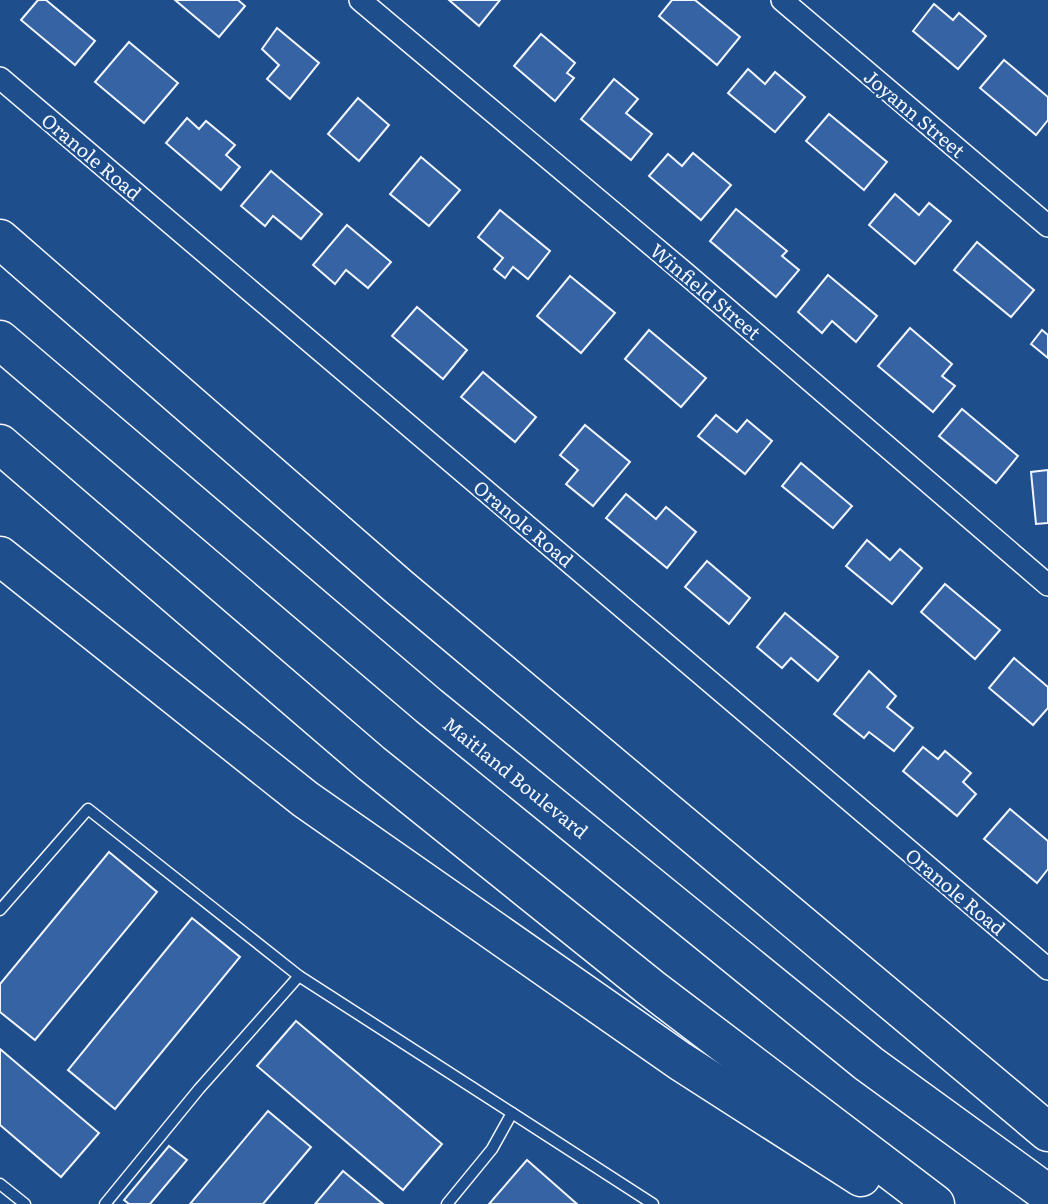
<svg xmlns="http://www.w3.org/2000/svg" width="1048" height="1204" font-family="Literata,serif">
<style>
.building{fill:#3563a3;stroke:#f2f6ff;stroke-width:2}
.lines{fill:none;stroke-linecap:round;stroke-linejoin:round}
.lane-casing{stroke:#f2f6ff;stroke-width:13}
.street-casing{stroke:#f2f6ff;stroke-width:24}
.highway-casing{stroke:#f2f6ff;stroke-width:41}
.lane{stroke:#1f4e8c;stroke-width:10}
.street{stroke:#1f4e8c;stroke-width:21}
.highway{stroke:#1f4e8c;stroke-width:38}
.labels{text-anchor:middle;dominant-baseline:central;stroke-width:5;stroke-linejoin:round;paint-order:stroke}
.street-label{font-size:19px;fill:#f2f6ff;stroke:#1f4e8c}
</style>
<rect width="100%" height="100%" fill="#1f4e8c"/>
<!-- building -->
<g class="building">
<path d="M38 0H46L95 41 75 65 21 20Z"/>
<path d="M175 0H238L245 6 219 37Z"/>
<path d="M449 0H500L479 26Z"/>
<path d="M672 0H695L740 37 717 65 659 16Z"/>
<path d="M934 4 953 20 959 13 986 36 958 69 913 31Z"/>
<path d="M277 28 319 63 290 99 267 79 279 65 262 49Z"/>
<path d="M541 34 575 63 567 73 574 78 555 101 514 66Z"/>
<path d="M129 42 178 83 144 123 95 82Z"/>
<path d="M1004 60 1048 97V120L1036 135 980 88Z"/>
<path d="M748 69 765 84 775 72 805 97 775 132 728 93Z"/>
<path d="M614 79 638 99 626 113 652 134 631 160 581 119Z"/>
<path d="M358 98 389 125 359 161 328 134Z"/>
<path d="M829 114 887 162 864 190 806 141Z"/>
<path d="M187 118 199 129 206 121 235 145 226 155 240 167 221 190 166 143Z"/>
<path d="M693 153 731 185 701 220 649 176 668 154 682 166Z"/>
<path d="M421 157 460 190 429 226 390 194Z"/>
<path d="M271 171 322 214 301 239 273 216 265 226 241 206Z"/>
<path d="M895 194 919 215 929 203 951 221 915 264 869 225Z"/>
<path d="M736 209 787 251 782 256 799 270 776 297 710 241Z"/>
<path d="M500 210 550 251 528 279 513 267 505 278 494 269 503 258 478 237Z"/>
<path d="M347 225 391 262 368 288 346 270 335 284 313 265Z"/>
<path d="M977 242 1034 290 1011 317 954 270Z"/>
<path d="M828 275 877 316 856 342 832 321 822 333 798 312Z"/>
<path d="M570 276 615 313 581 353 537 316Z"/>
<path d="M417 307 467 350 443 379 392 336Z"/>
<path d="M910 328 952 364 942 376 955 386 933 412 878 366Z"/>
<path d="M649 330 706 378 681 407 625 359Z"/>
<path d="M1042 330 1048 335V358L1031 344Z"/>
<path d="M483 372 536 417 515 442 461 397Z"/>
<path d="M962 409 1018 456 996 483 939 436Z"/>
<path d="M716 415 737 432 747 420 772 441 745 474 698 436Z"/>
<path d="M585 425 630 462 593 506 566 484 578 470 560 455Z"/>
<path d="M801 463 852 506 833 528 782 486Z"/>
<path d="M1048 470V523L1036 524 1031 472Z"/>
<path d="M626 494 656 519 666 507 696 532 667 568 606 518Z"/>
<path d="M867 540 890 560 900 549 922 568 892 604 846 566Z"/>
<path d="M707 561 750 598 729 624 685 587Z"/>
<path d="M945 584 1000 630 975 659 921 612Z"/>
<path d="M785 613 838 657 818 681 791 658 782 668 757 647Z"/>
<path d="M1014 658 1048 687V708L1033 725 989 688Z"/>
<path d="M869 671 896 696 887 707 913 728 894 751 869 732 864 738 834 714Z"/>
<path d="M923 747 938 759 945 751 971 773 963 782 976 794 957 816 903 771Z"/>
<path d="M1010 809 1048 841V869L1037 883 984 839Z"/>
<path d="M109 852 157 892 35 1040 0 1012V984Z"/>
<path d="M192 918 240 957 115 1109 68 1070Z"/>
<path d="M296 1021 442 1144 403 1190 257 1066Z"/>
<path d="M0 1049 99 1133 61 1177 0 1125Z"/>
<path d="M268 1111 311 1147 263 1204H190Z"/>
<path d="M169 1146 187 1160 150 1204H129L124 1200Z"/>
<path d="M527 1160 577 1204H489Z"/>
<path d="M343 1171 383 1204H315Z"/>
</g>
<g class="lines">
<!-- lane casing -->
<g class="lane-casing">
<g id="lane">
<path d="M0 910 88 809 299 976 512 1113 492 1149 447 1204"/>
<path d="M512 1113 653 1204"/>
<path d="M0 1184 25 1204"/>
<path d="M105 1204 199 1089 299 976"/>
</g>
</g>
<!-- street casing -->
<g class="street-casing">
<g id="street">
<path d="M360 0 685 273 1048 585"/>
<path d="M782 0 1048 226"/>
<path d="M0 78 1048 969"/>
</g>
</g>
<!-- highway casing -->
<g class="highway-casing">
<g id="highway">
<path d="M0 239 399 587 1048 1132"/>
<path d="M0 340 429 706 869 1064 1048 1194"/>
<path d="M0 444 371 763 651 988 935 1204"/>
<path d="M0 556 305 799 680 1061 861 1177"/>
</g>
</g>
<!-- lane -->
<use href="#lane" class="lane"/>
<!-- street -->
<use href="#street" class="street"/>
<!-- highway -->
<use href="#highway" class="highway"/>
</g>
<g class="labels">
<!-- street labels -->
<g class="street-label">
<text transform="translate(915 113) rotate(40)">Joyann Street</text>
<text transform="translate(92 156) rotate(40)">Oranole Road</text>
<text transform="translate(706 291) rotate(40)">Winfield Street</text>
<text transform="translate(524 523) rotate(40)">Oranole Road</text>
<text transform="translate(516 777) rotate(39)">Maitland Boulevard</text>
<text transform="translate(956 891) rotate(40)">Oranole Road</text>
</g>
</g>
</svg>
